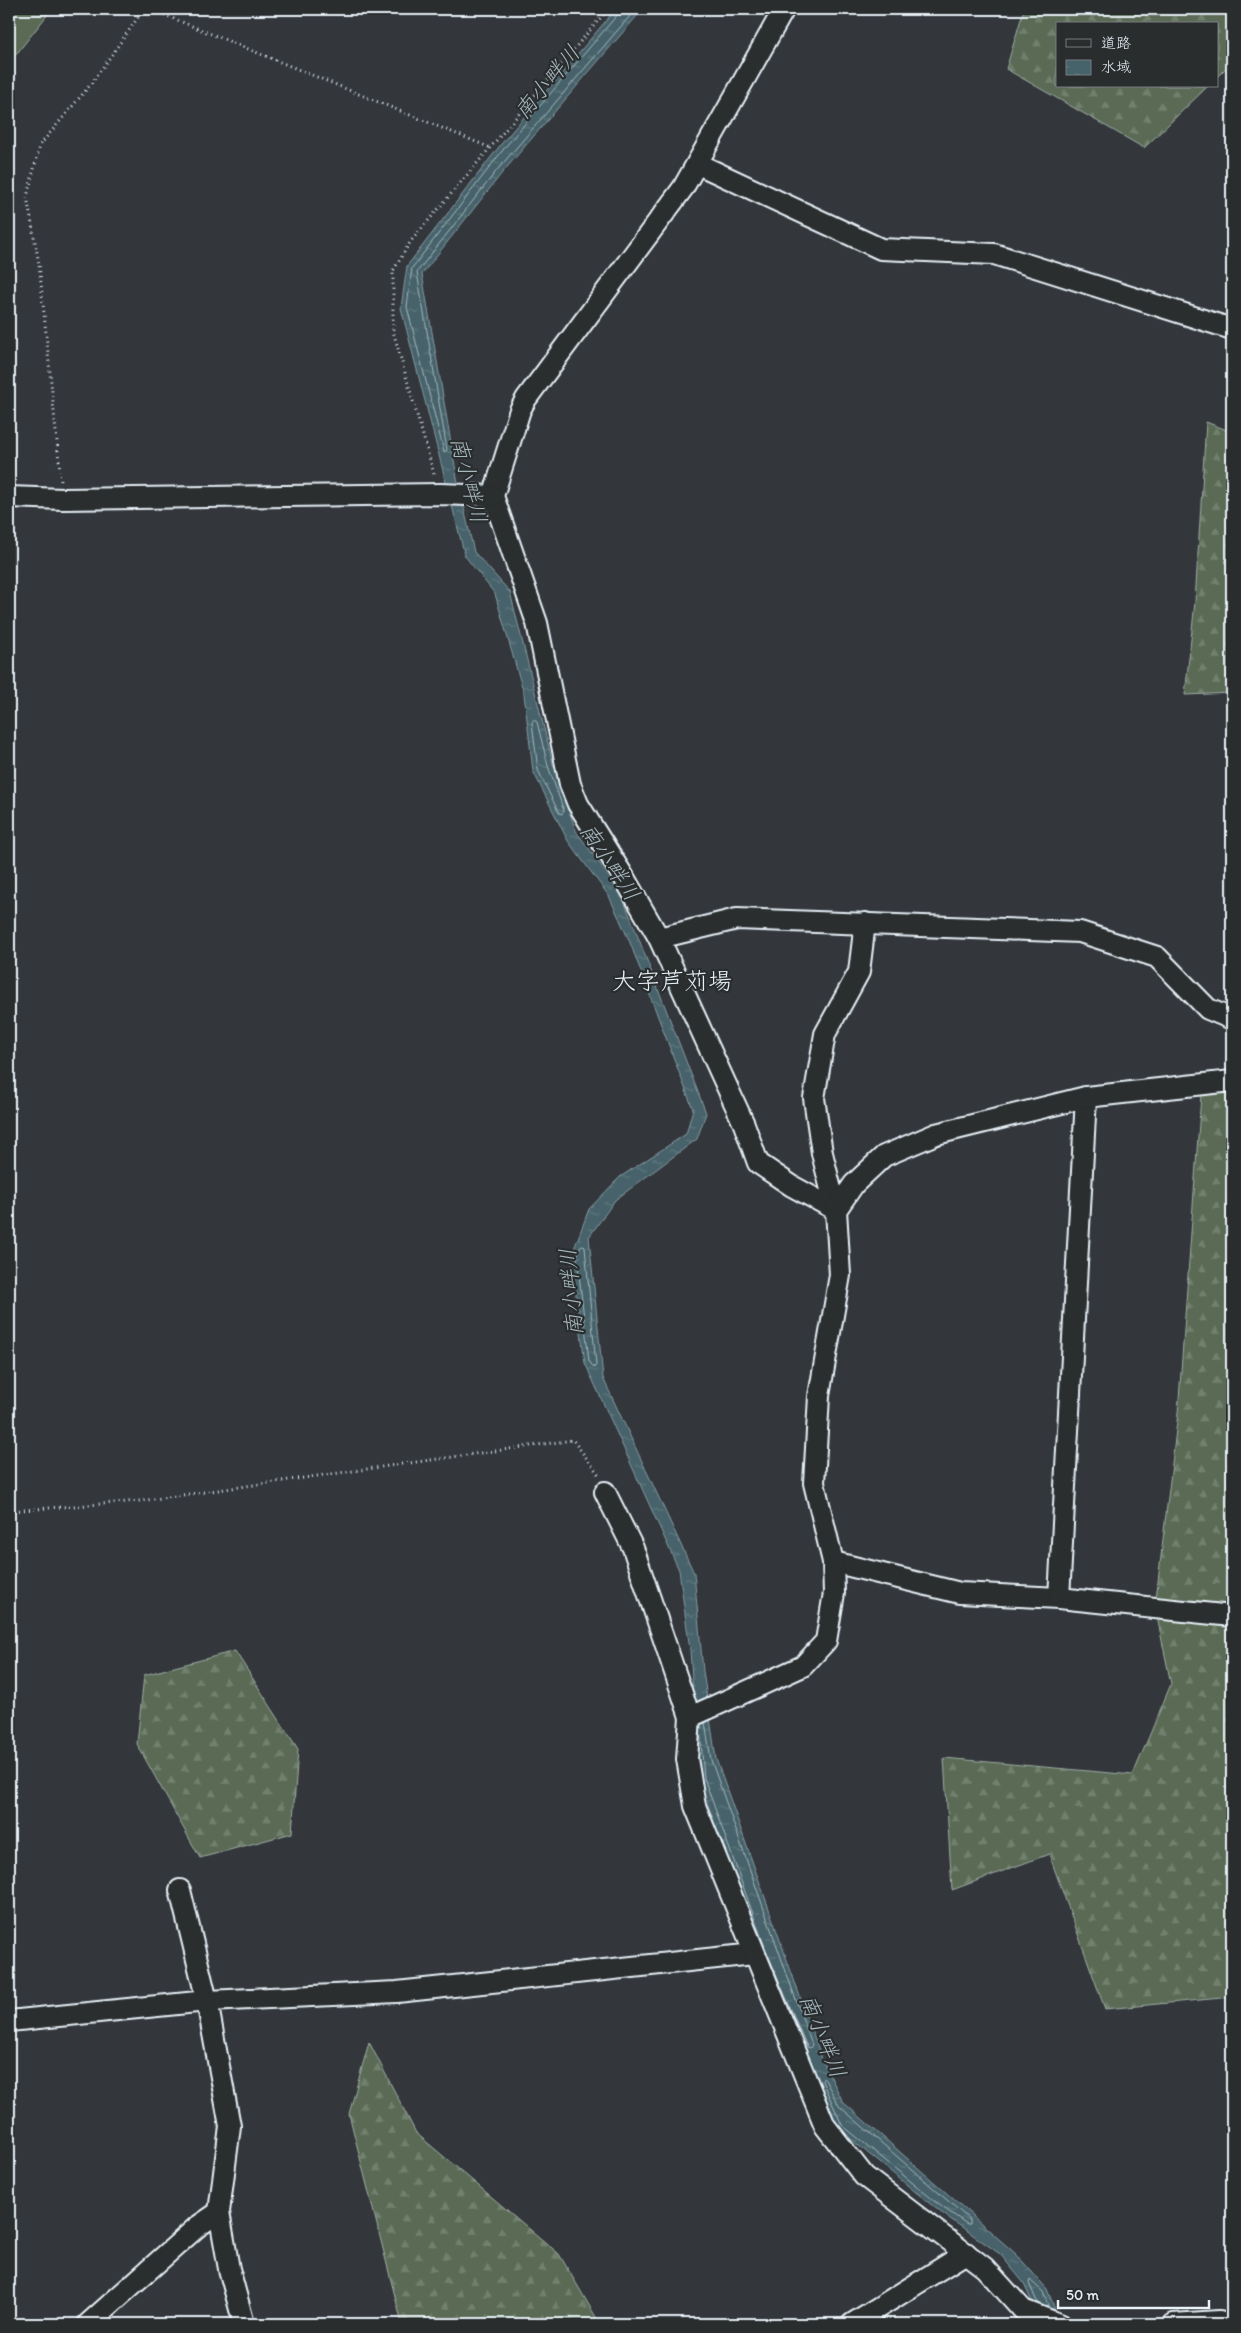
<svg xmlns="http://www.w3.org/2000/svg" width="1241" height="2333" font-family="Itim,'Klee One',sans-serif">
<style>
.grass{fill:#5a6b55;stroke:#a1aea6}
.forest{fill:url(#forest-firs);stroke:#a1aea6}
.water{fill:url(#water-ripples);stroke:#879ba3}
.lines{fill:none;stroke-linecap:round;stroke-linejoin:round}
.shore{stroke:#a7b8bf;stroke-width:1}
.minor-casing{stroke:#e8f1f8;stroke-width:24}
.path{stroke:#e8f1f8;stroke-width:3;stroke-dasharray:1 4;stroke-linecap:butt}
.minor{stroke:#2a2d2e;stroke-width:20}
.labels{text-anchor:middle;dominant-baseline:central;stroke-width:4.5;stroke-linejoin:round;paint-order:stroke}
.water-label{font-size:22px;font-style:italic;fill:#a7b8bf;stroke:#2a2d2e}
.quarter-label{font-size:24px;fill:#e8f1f8;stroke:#2a2d2e}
</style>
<defs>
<pattern id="forest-firs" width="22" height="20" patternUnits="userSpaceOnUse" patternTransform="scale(1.25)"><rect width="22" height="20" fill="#5a6b55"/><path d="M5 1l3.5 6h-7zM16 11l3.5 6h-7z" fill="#72816e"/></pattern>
<pattern id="water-ripples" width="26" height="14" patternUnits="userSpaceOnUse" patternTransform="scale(1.25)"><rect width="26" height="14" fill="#46626a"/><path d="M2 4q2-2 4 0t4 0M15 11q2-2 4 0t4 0" fill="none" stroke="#617980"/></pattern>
</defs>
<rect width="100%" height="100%" fill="#33373c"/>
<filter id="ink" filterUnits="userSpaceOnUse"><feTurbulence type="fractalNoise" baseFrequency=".02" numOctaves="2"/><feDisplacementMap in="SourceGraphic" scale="10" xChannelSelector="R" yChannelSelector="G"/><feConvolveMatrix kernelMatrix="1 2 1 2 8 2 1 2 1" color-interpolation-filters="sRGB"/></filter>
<g filter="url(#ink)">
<!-- grass -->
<path class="grass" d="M9 9H52L14 57 9 339Z"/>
<!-- forest -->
<g class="forest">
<path d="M1024 9H1232V62L1217 77V24H1057V86H1208L1144 148 1006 69Z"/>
<path d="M1206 422 1232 432V693L1185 695 1195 602Z"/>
<path d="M1232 1088V1997L1105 2009 1049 1854 952 1890 944 1758 1133 1775 1171 1684 1155 1607 1178 1413 1201 1095Z"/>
<path d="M235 1651 298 1749 292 1833 200 1858 137 1744 144 1675Z"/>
<path d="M369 2042 416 2133 559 2254 600 2324H402L349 2114Z"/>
</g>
<!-- water -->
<path class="water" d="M616 9H643L502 173 422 274 457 478 474 552 510 592 553 764 576 831 621 893 706 1113 697 1139 615 1200 589 1237 603 1378 694 1573 703 1671 716 1759 822 2059 843 2102 1016 2254 1047 2289 1061 2324H1042L1023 2282 1000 2254 939 2211 837 2128 812 2072 745 1909 699 1779 690 1650 679 1570 585 1363 571 1257 589 1209 620 1177 686 1134 693 1109 629 940 609 896 568 841 533 771 524 694 495 594 465 556 401 308 407 266 502 143Z"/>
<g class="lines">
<!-- shore -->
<g class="shore">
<path d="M619 9 618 14 506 146 412 268 407 307 444 452 447 450 417 272 498 169 636 9"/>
<path d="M534 720 537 722 548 766 564 811 562 814 559 813 538 770 532 723Z"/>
<path d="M583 1245 585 1247 596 1365 594 1368 589 1361 577 1258 580 1247Z"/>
<path d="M700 1728 704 1778 766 1950 807 2047 810 2048 812 2045 711 1760 705 1722"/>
<path d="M824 2078 839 2106 970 2220V2224H967L942 2207 842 2125 822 2081Z"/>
<path d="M1038 2304 1029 2283 1030 2280 1043 2292 1049 2308"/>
</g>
<!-- minor casing -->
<g class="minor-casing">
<g id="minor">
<path d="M784 9 683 188 526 399 520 410 493 496 537 623 570 784 578 804 622 874 659 938 744 1124 758 1163 792 1186 836 1210"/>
<path d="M698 164 881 249 994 254 1232 329"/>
<path d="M9 497 63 499 440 494 493 496"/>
<path d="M659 938 737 919 1080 932 1157 957 1208 1009 1232 1019"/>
<path d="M836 1210 822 1153 814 1098 825 1034 859 972 865 923"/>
<path d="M605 1492 633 1548 690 1717"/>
<path d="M833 1562 960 1593 1059 1598 1232 1616"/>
<path d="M1059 1598 1086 1097"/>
<path d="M180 1890 207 2001 230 2126 219 2212 229 2269 244 2324"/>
<path d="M9 2021 207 2001 397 1992 754 1954"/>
<path d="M88 2324 197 2227 219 2212"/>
<path d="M852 2324 966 2253"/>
<path d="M1059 2324 1023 2310 985 2268 864 2176 825 2126 695 1806 687 1759 690 1717 803 1666 826 1641 834 1593 833 1562 814 1483 819 1396 840 1275 836 1210 854 1184 884 1156 936 1134 1086 1097 1232 1081"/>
<path d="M1173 2324 1219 2321 1232 2324"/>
</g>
</g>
<!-- path -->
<g class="path">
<path d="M150 9 491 148"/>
<path d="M434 474 393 331V271L411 241 608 9"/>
<path d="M61 481 39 264 27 197 40 145 91 84 144 9"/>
<path d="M9 1511 140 1501 573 1440 599 1475"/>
</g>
<!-- minor -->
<use href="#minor" class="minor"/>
</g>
</g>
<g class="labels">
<!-- water labels -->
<g class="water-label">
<text transform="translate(547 82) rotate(-50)">南小畔川</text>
<text transform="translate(469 480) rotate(76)">南小畔川</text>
<text transform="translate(610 862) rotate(56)">南小畔川</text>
<text transform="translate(571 1292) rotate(-95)">南小畔川</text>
<text transform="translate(823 2036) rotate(68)">南小畔川</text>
</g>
<!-- quarter labels -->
<g class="quarter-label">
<text x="672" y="980">大字芦苅場</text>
</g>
</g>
<!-- margin -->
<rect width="1241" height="2333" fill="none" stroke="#2a2d2e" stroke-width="30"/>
<rect x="15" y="15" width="1211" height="2303" fill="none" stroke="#e8f1f8" stroke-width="2" filter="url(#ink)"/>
<!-- legend -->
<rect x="1056" y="22" width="162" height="65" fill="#2a2d2e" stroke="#767b7f"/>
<rect x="1066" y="39" width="25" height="8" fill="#2a2d2e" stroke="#767b7f"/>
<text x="1101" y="48" font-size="15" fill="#e8f1f8">道路</text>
<rect x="1066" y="60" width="25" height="15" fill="url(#water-ripples)" stroke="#767b7f"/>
<text x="1101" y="72" font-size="15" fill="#e8f1f8">水域</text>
<!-- scale -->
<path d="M1058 2300v8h151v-8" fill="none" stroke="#e8f1f8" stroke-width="2.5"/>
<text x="1066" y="2300" font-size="15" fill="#e8f1f8" stroke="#2a2d2e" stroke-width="4" paint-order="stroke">50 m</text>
</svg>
